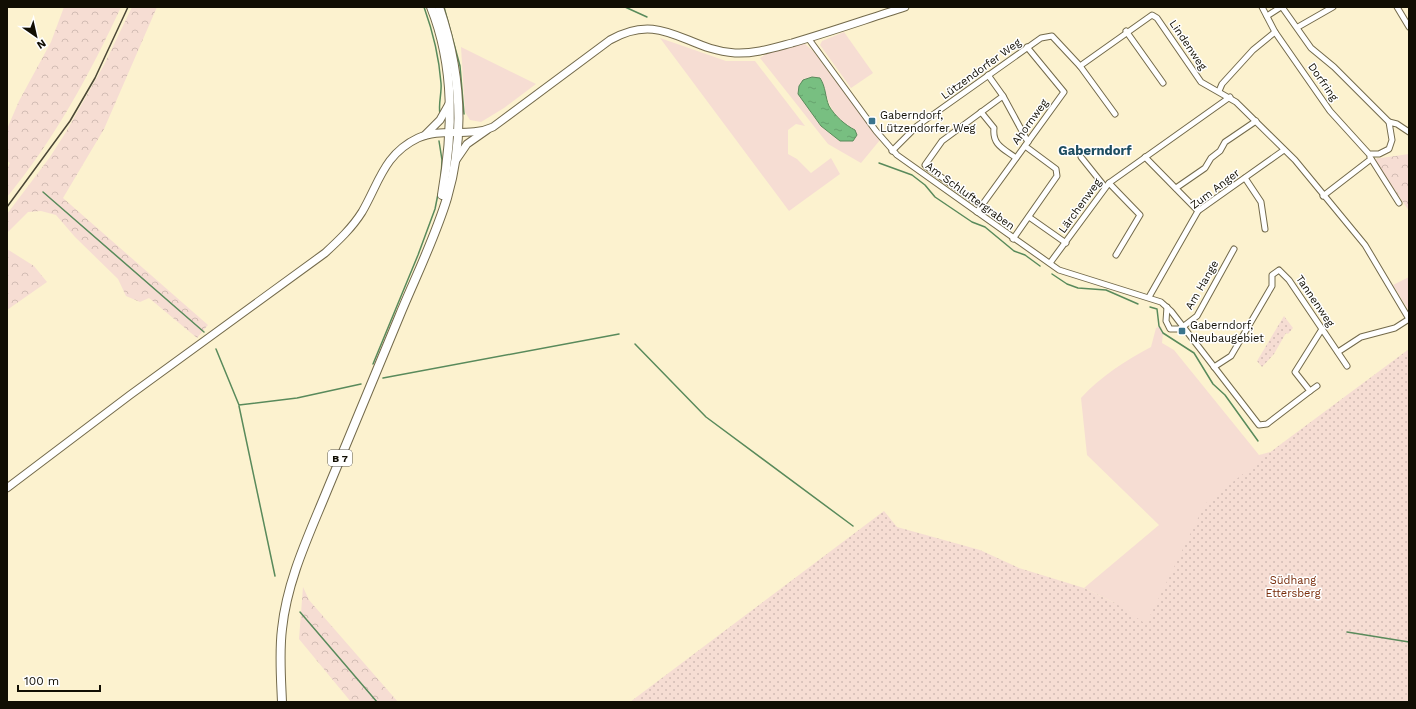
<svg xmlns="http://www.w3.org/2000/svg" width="1416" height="709" font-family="'Work Sans',sans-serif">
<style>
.grass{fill:#f6ddd3;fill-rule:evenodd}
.forest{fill:url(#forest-crowns)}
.park{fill:url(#park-dots)}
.water{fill:url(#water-ripples);stroke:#598a5b}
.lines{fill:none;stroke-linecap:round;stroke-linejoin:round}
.stream{stroke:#598a5b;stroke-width:1.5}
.street-casing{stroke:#736a4b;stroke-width:7}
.secondary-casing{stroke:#736a4b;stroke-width:9}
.primary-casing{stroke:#736a4b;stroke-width:10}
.street{stroke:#fff;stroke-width:5}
.secondary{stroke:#fff;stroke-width:7}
.primary{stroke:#fff;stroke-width:8}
.rail{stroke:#4b4736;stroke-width:1.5}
.poi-dot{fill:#3a748d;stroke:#fff;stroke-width:1.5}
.labels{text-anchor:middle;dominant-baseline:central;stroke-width:3;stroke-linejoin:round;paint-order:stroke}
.shield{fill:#fff;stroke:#58564f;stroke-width:1}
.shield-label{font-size:10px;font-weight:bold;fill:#110e03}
.street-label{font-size:11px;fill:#110e03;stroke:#fff}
.poi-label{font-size:11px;fill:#110e03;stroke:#fff;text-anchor:start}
.park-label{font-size:11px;fill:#782c0a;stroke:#fff}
.quarter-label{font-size:13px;font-weight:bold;fill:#1e4d61;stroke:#fff}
</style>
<defs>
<pattern id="forest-crowns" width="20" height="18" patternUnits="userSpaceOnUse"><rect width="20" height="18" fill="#f6ddd3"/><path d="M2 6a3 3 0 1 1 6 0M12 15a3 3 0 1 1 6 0" fill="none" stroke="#d2bcb4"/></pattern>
<pattern id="park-dots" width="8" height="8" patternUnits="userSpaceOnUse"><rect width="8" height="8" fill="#f6ddd3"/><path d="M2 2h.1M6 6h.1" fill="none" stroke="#d2bcb4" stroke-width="1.8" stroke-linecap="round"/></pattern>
<pattern id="water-ripples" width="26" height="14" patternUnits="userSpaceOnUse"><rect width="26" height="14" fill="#78bf81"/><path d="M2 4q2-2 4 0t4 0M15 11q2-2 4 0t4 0" fill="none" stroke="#67a36e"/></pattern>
</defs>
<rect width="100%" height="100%" fill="#fcf2cf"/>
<!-- grass -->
<g class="grass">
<path d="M844 32 873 73 851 88 820 45 822 41Z"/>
<path d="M660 38 726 61H755L805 126 796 124 788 130V154L797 159 811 173 831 158 840 174 789 211Z"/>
<path d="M804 43 814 52 880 140 861 163 828 144 760 58 769 52ZM798 94 827 97C831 112 841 123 855 130L853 141H840L821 126Z"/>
<path d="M461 47 536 84 504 108 481 122 470 120 465 112Z"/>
<path d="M1409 277V311L1393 285Z"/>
<path d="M1161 326 1163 333 1162 343 1174 350 1259 455 1281 449 1389 611 630 702 1115 603 1084 588 1159 525 1087 455 1081 398C1101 376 1125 361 1151 347L1156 328Z"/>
</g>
<!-- forest -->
<g class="forest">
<path d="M64 7H121C90 74 54 140 7 197V169L10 163 7 161V129L19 101 51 42Z"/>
<path d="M132 7H157L104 129 63 198 208 325 197 338 149 298 140 302 126 296 118 279 75 237 56 215 41 211 28 212 7 233V214L50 157 66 132 104 65Z"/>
<path d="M1409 154V211L1374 159Z"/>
<path d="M7 249 34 266 47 282 7 310Z"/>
<path d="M303 587 309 600 398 702H351L299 639Z"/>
</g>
<!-- park -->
<g class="park">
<path d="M1284 316 1293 328 1288 334 1286 333 1274 354 1262 367 1257 361Z"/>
<path d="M1409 349V702H630L884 511 897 527 980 550 1019 568 1084 588 1115 603 1146 624 1205 504 1277 447Z"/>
</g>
<!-- water -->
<path class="water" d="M812 77 820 78C826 87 825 97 829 106 835 116 845 125 855 130L857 135 853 141H840L821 126 798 94 799 86 803 80Z"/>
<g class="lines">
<!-- stream -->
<g class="stream">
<path d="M424 7C433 32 439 57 441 83 442 93 438 104 440 114"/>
<path d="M444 7 460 66 464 114"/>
<path d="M625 7 647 17"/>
<path d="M439 141 442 160 441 178"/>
<path d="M879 163 912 175 925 185 935 197 972 222 985 227 1014 251 1025 255 1040 266"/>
<path d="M43 192 204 332"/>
<path d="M1052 274 1067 284 1078 288 1106 290 1138 304"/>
<path d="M1150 307 1157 309 1159 326 1163 333 1194 353 1213 384 1225 395 1258 441"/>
<path d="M635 344 706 417 853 526"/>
<path d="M216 349 239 405 297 398 361 384"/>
<path d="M373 364 418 255 435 209 438 194"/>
<path d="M383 378 619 334"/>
<path d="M239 406 275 576"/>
<path d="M300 612 377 702"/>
<path d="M1347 632 1409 642"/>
</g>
<!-- street casing -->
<g class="street-casing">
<g id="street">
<path d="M1262 7 1275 32 1330 111 1369 154H1379L1389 149 1392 140 1389 122 1397 124 1409 132"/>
<path d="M1282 7 1311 48 1334 67 1389 122"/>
<path d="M1397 7 1409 27"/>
<path d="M1267 16 1281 7"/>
<path d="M1298 27 1333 7"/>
<path d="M1126 31 1163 83"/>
<path d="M808 38 876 131 897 155 1059 270 1161 302 1171 311 1259 425 1267 424 1310 391 1295 372 1322 329"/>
<path d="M1080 66 1115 114"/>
<path d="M988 75 1003 96 1028 142"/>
<path d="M1219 91 1222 84 1253 50 1275 32"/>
<path d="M981 112 994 128C992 145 1004 149 1016 158"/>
<path d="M892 151 917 126 1041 38 1052 36 1080 66 1152 15 1157 18 1201 82 1236 102 1295 160 1365 245 1409 319"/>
<path d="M1081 157 1105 187"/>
<path d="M1145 157 1198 211"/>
<path d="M1370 157 1399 203"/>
<path d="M1245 178 1261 202 1265 229"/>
<path d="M1109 183 1140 215 1116 255"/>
<path d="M1176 188 1205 168 1211 158 1220 151 1225 142 1231 138 1256 121"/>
<path d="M1323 196 1371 159"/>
<path d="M982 206 927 167 925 165 942 141 1003 96"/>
<path d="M977 212 1064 92 1027 47"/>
<path d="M1029 217 1066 243"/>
<path d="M1013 239 1057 176 1056 169 1025 146"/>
<path d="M1050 263 1109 183 1230 97"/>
<path d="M1149 297 1198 211 1284 150"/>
<path d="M1167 307 1166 321 1170 329H1180L1197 316 1234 249"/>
<path d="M1338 352 1361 337 1395 328 1409 319"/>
<path d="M1214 367 1231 356 1272 286V275L1279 270 1289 280 1347 366"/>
<path d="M1310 391 1317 386"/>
</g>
</g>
<!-- secondary casing -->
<g class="secondary-casing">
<g id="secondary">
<path d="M425 135 440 120 449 104"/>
<path d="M456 160 467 144 487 130"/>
<path d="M7 488 130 395 325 253C338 241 352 228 362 212 379 183 384 154 418 138 441 127 469 138 493 127L610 40C662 10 686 50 735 53 754 54 773 48 792 43 830 32 867 19 905 7"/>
</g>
</g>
<!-- primary casing -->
<g class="primary-casing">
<g id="primary">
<path d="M431 7C455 67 453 132 442 195"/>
<path d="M282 702C281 678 279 653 282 629 287 581 308 537 326 493 350 434 375 376 399 317 415 278 435 238 447 198 466 134 460 69 439 7"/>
</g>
</g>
<!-- street -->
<use href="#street" class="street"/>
<!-- secondary -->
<use href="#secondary" class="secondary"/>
<!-- primary -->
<use href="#primary" class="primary"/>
<!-- rail -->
<path class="rail" d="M7 207 70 121 95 78 128 7"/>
</g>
<!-- markers -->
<g class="poi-dot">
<rect x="868" y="117" width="8" height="8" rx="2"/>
<rect x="1178" y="327" width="8" height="8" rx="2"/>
</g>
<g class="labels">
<!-- shield labels -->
<rect class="shield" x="328" y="450" width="24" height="16" rx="3"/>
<g class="shield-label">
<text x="340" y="458">B 7</text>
</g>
<!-- street labels -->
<g class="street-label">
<text transform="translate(1188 45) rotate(56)">Lindenweg</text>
<text transform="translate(981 69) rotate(-36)">Lützendorfer Weg</text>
<text transform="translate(1323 82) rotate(55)">Dorfring</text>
<text transform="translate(1030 122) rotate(-54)">Ahornweg</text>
<text transform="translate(1215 189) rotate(-37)">Zum Anger</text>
<text transform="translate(970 196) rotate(36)">Am Schluftergraben</text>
<text transform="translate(1080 206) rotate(-54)">Lärchenweg</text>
<text transform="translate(1202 285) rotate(-60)">Am Hange</text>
<text transform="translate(1315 301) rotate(56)">Tannenweg</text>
</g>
<!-- poi labels -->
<g class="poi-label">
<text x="880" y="115">Gaberndorf,<tspan x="880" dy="13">Lützendorfer Weg</tspan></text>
<text x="1190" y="325">Gaberndorf,<tspan x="1190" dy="13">Neubaugebiet</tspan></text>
</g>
<!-- park labels -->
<g class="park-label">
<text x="1293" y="580">Südhang<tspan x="1293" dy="13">Ettersberg</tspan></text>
</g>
<!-- quarter labels -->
<g class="quarter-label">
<text x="1095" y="150">Gaberndorf</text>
</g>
</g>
<!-- border -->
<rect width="1416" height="709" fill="none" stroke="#110e03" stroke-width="16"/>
<!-- north arrow -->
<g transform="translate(36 36) rotate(146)" stroke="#ffffff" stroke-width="3" paint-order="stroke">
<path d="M0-3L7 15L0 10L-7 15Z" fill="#110e03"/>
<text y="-6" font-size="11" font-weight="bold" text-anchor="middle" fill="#110e03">N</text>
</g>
<!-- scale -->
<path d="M18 685v6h82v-6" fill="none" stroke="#110e03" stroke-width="2"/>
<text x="24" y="685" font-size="12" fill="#110e03" stroke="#ffffff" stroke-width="3" paint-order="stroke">100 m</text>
</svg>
